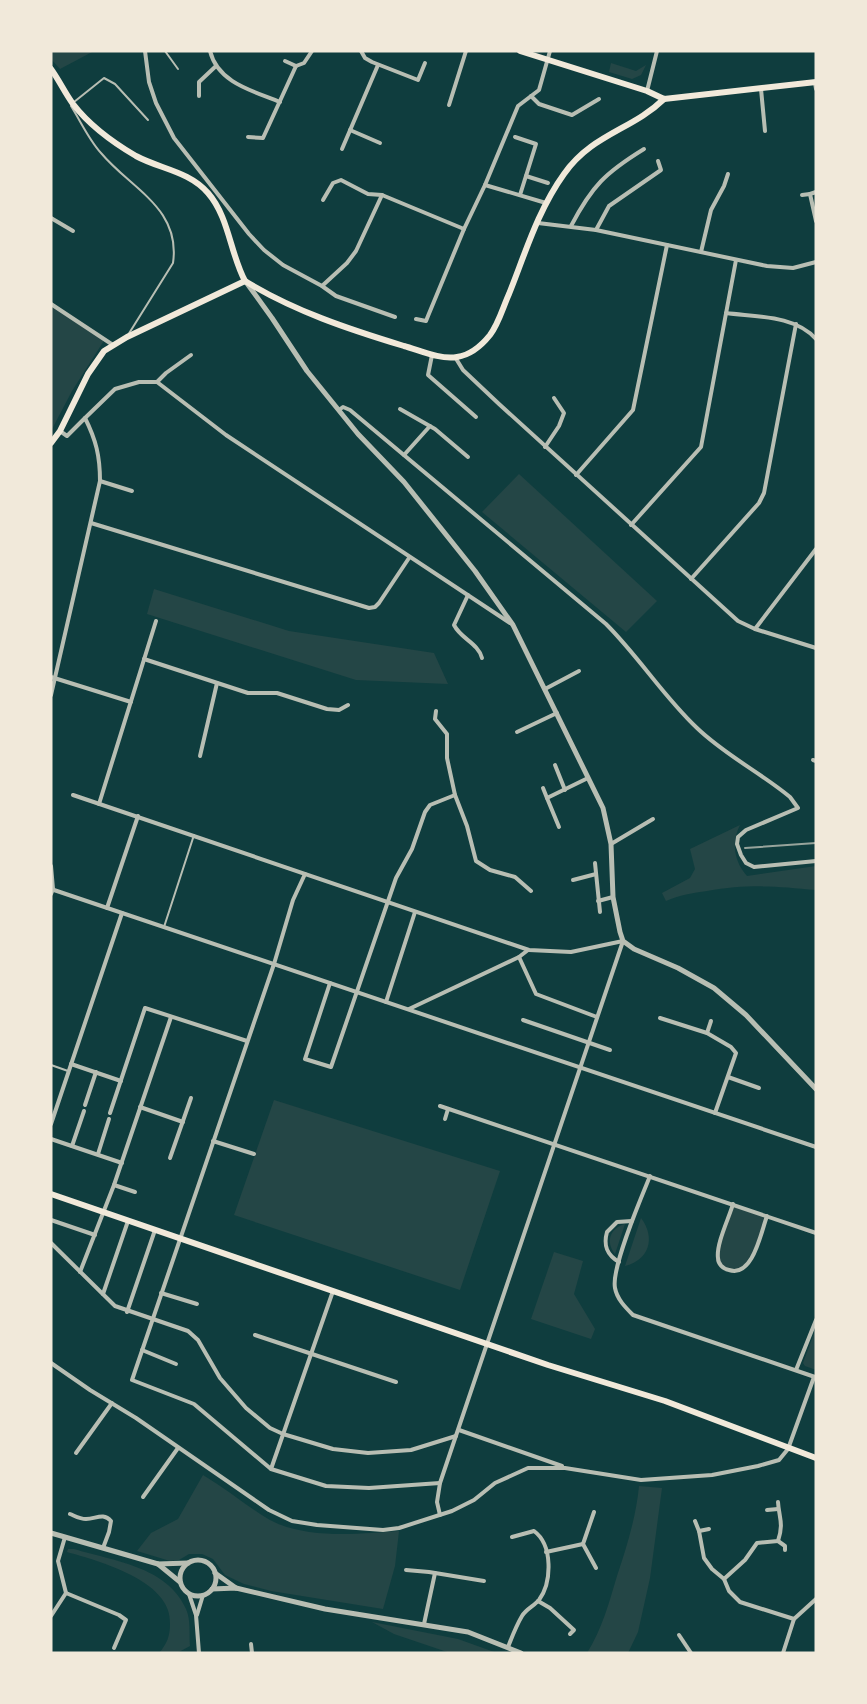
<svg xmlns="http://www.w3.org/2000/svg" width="867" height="1704" font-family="Helvetica,sans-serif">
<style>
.green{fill:#244646}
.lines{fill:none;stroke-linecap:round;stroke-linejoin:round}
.service{stroke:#b8beb3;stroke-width:2}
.minor{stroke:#b8beb3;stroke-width:4}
.tertiary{stroke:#b8beb3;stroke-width:5}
.secondary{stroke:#f1e9da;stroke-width:6}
.primary{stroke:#f1e9da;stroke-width:6}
.rail{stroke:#97a49c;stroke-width:2}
</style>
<rect width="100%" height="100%" fill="#0f3d3e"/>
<!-- green -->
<g class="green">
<path d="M51 51H94L60 69 51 59Z"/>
<path d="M611 63 636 71 646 65 641 75 632 79 609 72Z"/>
<path d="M51 304 105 339 72 391 51 431Z"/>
<path d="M519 474 657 601 626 632 482 512Z"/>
<path d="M154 589 289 631 434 653 448 684 356 680 147 614Z"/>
<path d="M740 825C731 842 734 862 747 876L816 866V890C776 886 747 884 707 891 693 893 679 895 666 901L662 893 690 878 695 869 690 849Z"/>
<path d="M274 1100 500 1171 460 1290 234 1215Z"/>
<path d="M733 1204 767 1216 751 1260 744 1269H724L718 1260V1251Z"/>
<path d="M641 1218C656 1238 649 1260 625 1266Z"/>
<path d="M625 1224 615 1254C605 1242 610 1228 625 1224Z"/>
<path d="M554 1252 583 1261 574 1294 595 1329 591 1339 531 1319Z"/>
<path d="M816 1328V1370L805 1366 803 1363Z"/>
<path d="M203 1475C225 1488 244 1504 265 1517 301 1540 358 1534 399 1531L395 1566 383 1609 271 1591 244 1584 225 1575 213 1559 202 1554H189L179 1560 170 1561 137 1551 151 1533 178 1519Z"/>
<path d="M639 1486 662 1488 650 1578 638 1632 628 1653H587C602 1629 609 1603 617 1576 627 1546 636 1517 639 1486Z"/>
<path d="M68 1549H74C113 1561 167 1566 186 1609 191 1620 189 1634 190 1646L177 1653H159C167 1644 170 1636 170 1624 173 1581 99 1561 67 1552Z"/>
<path d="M372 1622 458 1639 497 1653H450L394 1634Z"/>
</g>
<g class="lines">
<!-- service -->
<g class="service">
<path d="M165 51 178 69"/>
<path d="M74 102 104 78 115 84 148 120"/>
<path d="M71 106C81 122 89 140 101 153 131 189 181 208 173 263L128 335"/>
<path d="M164 927 194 835"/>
<path d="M51 1065 68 1071"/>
</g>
<!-- minor -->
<g class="minor">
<path d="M145 51 149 82 156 103 174 138 249 234 264 250 283 265 322 286 336 296 395 317"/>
<path d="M210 51C218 83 253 91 280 102"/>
<path d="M361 51 365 58 372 62 418 80 425 63"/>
<path d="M285 61 296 66"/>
<path d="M815 83 816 89"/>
<path d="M761 89 765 131"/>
<path d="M647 91 657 51"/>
<path d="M199 96V82L216 66"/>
<path d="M531 96 539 104 572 115 599 99"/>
<path d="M449 105 466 51"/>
<path d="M350 130 380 143"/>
<path d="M248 137 263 138 296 66 304 63 312 51"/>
<path d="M515 137 536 144 520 195"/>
<path d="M342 149 378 65"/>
<path d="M526 176 548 183"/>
<path d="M485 185 546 203"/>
<path d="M816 192 810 194 816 221"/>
<path d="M802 195 810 194"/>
<path d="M323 200 333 183 341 180 368 194 382 195"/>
<path d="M51 218 73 231"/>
<path d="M538 223 596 230 767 266 793 268 816 262"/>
<path d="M571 226C592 186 605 173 644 149"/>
<path d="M596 230 609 206 661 170 658 161"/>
<path d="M701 252 711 210 724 186 728 174"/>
<path d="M322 286 347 263 356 251 382 195 464 229"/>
<path d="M51 304 113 345"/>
<path d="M726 313C756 317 795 315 816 339"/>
<path d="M416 319 426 321 428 316 464 229 485 185 518 106 539 90 550 51"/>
<path d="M432 355 428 375 476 417"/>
<path d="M455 357 463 370 499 404 738 621 755 629 816 648"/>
<path d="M157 382 166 373 191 355"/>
<path d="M400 409 435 429 468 457"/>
<path d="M339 410 343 407 350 410 606 624C639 657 664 697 697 728 725 755 761 773 790 797L798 808 746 830 738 837 737 844 741 855 746 863 754 867 816 861"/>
<path d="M85 418 115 389 139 382H157L226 435 510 623"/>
<path d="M545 447 559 426 564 413 554 398"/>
<path d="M404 455 430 426"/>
<path d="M576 475 633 410 667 245"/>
<path d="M100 481 132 491"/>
<path d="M91 523 369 608 375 607 379 603 409 558"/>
<path d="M631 525 701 447 736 260"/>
<path d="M691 579 759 503 764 493 796 324"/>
<path d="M468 595 454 625C461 639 478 643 482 658"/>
<path d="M755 629 816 549"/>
<path d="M144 659 248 693H277L327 709 339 710 348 705"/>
<path d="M51 677 131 702"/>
<path d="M545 689 579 671"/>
<path d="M51 695 100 481C100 456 96 440 85 418L67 436 60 431"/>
<path d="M436 711 435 719 447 734V758L455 795 467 826 476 861 490 870 515 877 531 891"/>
<path d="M517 732 557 713"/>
<path d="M200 756 217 683"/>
<path d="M813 760 816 761"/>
<path d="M555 765 565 790"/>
<path d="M543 788 547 798"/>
<path d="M73 795 529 950 571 952 623 941"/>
<path d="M99 804 156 621"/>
<path d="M559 827 547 798 588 778"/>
<path d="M611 844 653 819"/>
<path d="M595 863 600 912"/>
<path d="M51 866 53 889 51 894"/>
<path d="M305 874 293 900 274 964 132 1380 194 1404 271 1469 326 1486 369 1488 440 1483"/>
<path d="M573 880 596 874"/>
<path d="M51 889 816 1147"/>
<path d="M598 901 613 897"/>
<path d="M107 908 138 816"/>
<path d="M519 957 536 994 597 1017"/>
<path d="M330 983 305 1059 331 1067 396 878 412 849 425 812 430 805 455 795"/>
<path d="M386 1002 415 912"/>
<path d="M409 1009 519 957 528 950"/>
<path d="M660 1018 707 1033 731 1047 736 1053 715 1113"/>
<path d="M523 1020 610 1050"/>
<path d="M707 1033 711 1021"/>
<path d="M71 1064 121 1081"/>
<path d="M728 1077 759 1088"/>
<path d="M85 1105 96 1072"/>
<path d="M440 1106 816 1233"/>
<path d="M140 1107 183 1122"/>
<path d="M110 1113 145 1008 247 1041"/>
<path d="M445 1119 448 1109"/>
<path d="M51 1124 122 913"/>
<path d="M51 1139 122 1163"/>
<path d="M213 1141 254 1154"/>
<path d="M72 1146 84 1111"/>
<path d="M98 1154 109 1119"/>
<path d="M170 1158 191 1098"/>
<path d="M650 1176C641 1198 611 1268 615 1288 617 1299 625 1307 633 1315L815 1377"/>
<path d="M114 1185 135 1192"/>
<path d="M733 1204C729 1218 716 1244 718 1258 718 1264 723 1269 729 1270 753 1278 761 1232 767 1216"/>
<path d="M51 1220 95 1235"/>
<path d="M51 1243 115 1306 188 1331 198 1340 220 1378 246 1408 270 1428 283 1434 333 1449 368 1453 411 1450 456 1436"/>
<path d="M619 1262C607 1255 603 1246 607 1232L617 1222 632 1221"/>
<path d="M80 1272 114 1185 171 1017"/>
<path d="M161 1293 197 1304"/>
<path d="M103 1294 128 1221"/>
<path d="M127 1312 155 1230"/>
<path d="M255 1335 396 1382"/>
<path d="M142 1350 176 1364"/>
<path d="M51 1363 90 1390 136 1418 269 1510 292 1521 317 1525 383 1530 399 1528 452 1511 474 1500 495 1483 528 1468H565L641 1480 712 1475 758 1466 779 1460 788 1449 814 1377"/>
<path d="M796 1370 816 1320"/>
<path d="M459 1430 562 1466"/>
<path d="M76 1453 112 1403"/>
<path d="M271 1469 333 1291"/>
<path d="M143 1497 178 1448"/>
<path d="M767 1510 778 1509"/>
<path d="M594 1512 583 1544 596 1568"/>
<path d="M70 1514C75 1516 80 1519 86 1519 96 1519 103 1512 111 1521L109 1532 103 1548"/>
<path d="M440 1515 437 1502 440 1483 623 941"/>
<path d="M695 1521 699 1531 704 1558 712 1569 724 1579 729 1591 740 1602 794 1619"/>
<path d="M699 1531 709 1529"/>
<path d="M65 1537 58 1561 66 1593 119 1615 126 1620 114 1648"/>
<path d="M778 1541 785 1546V1550"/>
<path d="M546 1552 583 1544"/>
<path d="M406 1570 429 1572 484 1581"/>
<path d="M724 1579 745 1560 757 1543 778 1541C784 1523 779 1518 778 1502"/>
<path d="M189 1594 196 1615 199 1653"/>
<path d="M538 1601 550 1608 574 1630 570 1634"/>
<path d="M197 1615 203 1595"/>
<path d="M51 1616 66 1593"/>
<path d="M424 1624 435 1573"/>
<path d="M679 1635 691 1653"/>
<path d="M251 1644 252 1653"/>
<path d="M508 1647C512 1637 516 1626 522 1616 526 1609 534 1606 539 1600 552 1582 553 1545 534 1531L512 1537"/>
<path d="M783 1653 794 1619 816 1599"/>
</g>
<!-- tertiary -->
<g class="tertiary">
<path d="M246 282 272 318 307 371 358 434 404 482 475 571 513 625 603 808 611 844 613 897 620 932 623 941 634 949 678 968 714 988 746 1015 816 1089"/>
<path d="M51 1533 158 1564 188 1563"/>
<circle cx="198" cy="1578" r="18"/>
<path d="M158 1564 180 1582"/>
<path d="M215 1573 236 1588"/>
<path d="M212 1589 236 1588 325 1609 468 1632 521 1653"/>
</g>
<!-- secondary -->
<g class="secondary">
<path d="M51 69C59 80 65 93 73 104 90 126 112 142 136 156 160 169 189 171 208 193 229 217 230 253 245 281"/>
<path d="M245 281C294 311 348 329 404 346 419 350 440 360 457 357 470 355 482 345 490 335 499 323 503 307 509 294 525 254 538 210 564 174 592 134 632 130 664 99"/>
<path d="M51 443 60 431 88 374 104 351 127 337 245 281"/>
<path d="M51 1194 548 1365 665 1401 816 1458"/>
</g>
<!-- primary -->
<path class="primary" d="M520 51 647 91 664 99 816 82"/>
<!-- rail -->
<path class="rail" d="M745 848 816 843"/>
</g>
<!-- border -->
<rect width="867" height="1704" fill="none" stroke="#f1e9da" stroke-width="105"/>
</svg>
